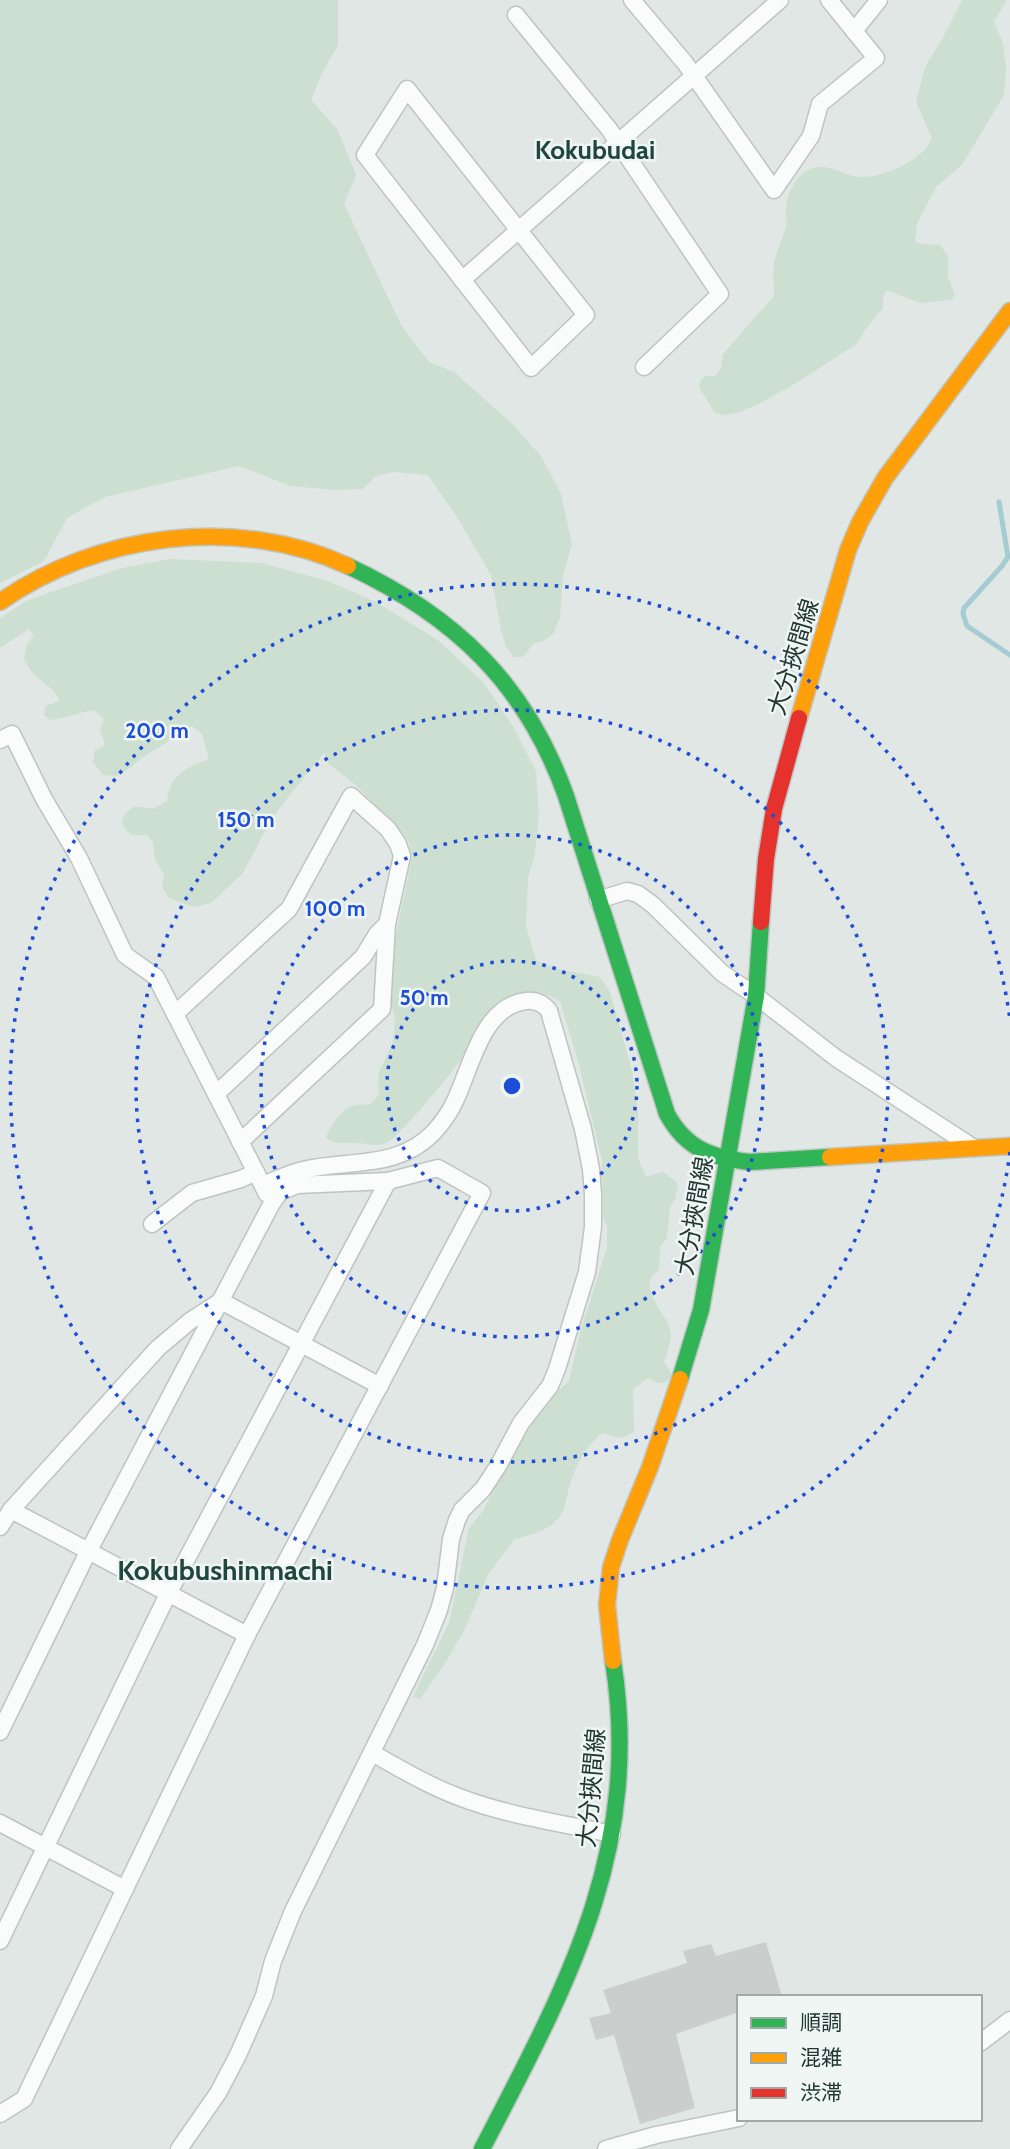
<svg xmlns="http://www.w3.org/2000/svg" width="1010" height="2149" font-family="Cabin,'Noto Sans JP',sans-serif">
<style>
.green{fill:#ccdfd1}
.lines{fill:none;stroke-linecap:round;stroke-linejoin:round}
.stream{stroke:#a5ccd2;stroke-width:5}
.building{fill:#cacfcd}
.street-casing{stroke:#bec4c1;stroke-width:19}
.fast-casing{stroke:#bec5c2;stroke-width:19}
.slow-casing{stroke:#bec5c2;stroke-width:19}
.jam-casing{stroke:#bec5c2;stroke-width:19}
.street{stroke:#fafbfb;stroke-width:16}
.fast{stroke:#30b455;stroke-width:16}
.slow{stroke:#ff9f0a;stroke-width:16}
.jam{stroke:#e5322d;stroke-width:16}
.ring{fill:none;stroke:#1d4ed8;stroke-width:3.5;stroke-dasharray:3.5 7}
.labels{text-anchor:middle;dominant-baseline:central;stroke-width:5;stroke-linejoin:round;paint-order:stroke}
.street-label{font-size:24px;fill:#223732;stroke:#eff6f3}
.neighbourhood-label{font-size:26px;font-weight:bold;fill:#20473e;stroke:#eff6f3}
.quarter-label{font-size:28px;font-weight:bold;fill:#20473e;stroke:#eff6f3}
.centre{fill:#1d4ed8;stroke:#eff6f3;stroke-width:3.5}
.ring-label{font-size:21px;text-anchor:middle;font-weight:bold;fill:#1d4ed8;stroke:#eff6f3;stroke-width:5;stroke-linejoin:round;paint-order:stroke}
</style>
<rect width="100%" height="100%" fill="#e1e7e4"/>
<!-- green -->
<g class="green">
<path d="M0 0H338V45L324 69 311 100 338 130 356 175 344 204 401 325 429 362 454 372 511 423 541 456 561 494 572 544 563 576 560 617 553 634 543 641 533 644 523 657H514L506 647 501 630 491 575 459 520 428 475 395 472 376 476 363 489 335 490 291 486 239 466 105 497 67 518 44 561 0 583Z"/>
<path d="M962 0H1006C1004 8 997 14 994 22L1003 43 1006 69 1004 95 962 165 936 187 917 224 915 242 922 244 940 245 948 256V277L955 295 951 300 920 303 886 290 883 299V308L864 331 857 344C827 362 758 412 726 415 724 415 717 413 715 413L699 387 701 379 706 376H716L721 367 723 354 774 296C774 286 772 274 774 263 776 251 783 239 786 227 788 220 785 213 786 206 788 193 796 176 808 170 827 160 841 176 860 177 883 178 924 160 932 138L916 102 925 67 941 41Z"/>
<path d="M170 559 261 563 328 581 376 602 439 641 484 683 514 728 536 771 539 816 535 854 528 878 526 926 536 960 557 969 600 977 610 992 632 1071 638 1112V1158L646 1177 663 1172 678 1183 675 1199 670 1208 667 1238 660 1247 659 1270C632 1288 671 1315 671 1335 671 1344 666 1354 664 1363L670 1370 671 1379C662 1385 657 1384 648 1378L633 1389 634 1431C620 1442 617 1437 602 1433 588 1444 578 1461 572 1478 566 1493 567 1512 554 1523 543 1532 528 1536 514 1539L488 1575 464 1631 442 1668 420 1699 413 1697 449 1623 469 1528 483 1511 514 1450 542 1406 569 1381 580 1333 607 1247V1226L603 1216 602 1160 578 1061 560 1001 538 991C525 995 502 1000 493 1008 478 1019 476 1033 468 1049 461 1063 400 1136 388 1142 376 1148 368 1143 356 1143 345 1142 334 1146 326 1137 335 1118 346 1101 369 1105L379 1095 378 1075 393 1042 395 1017 389 998 391 959 412 858 409 842 357 786 329 764 324 753 273 816 243 873 211 903 193 907 169 898 162 887 164 874 155 860 153 842 147 835H134L126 831 122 822 125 814 134 806 153 809 167 801C170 774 186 768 209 759L202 734 192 726 142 758 126 771 116 776 103 775 93 762 95 750 105 745 100 730 104 719 94 710C79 712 65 719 50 720L44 715 45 706 60 701C55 689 48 687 39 679 32 674 28 666 24 659L27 644 34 635 29 629 0 648V618L28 600 122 568Z"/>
</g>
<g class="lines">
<!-- stream -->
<path class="stream" d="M999 502 1008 557 1002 566 964 608 963 614 967 626 1010 655"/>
</g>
<!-- building -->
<path class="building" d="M766 1942 782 1997H739V2012L676 2034 695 2108 640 2124 614 2035 596 2040 589 2018 611 2013 603 1990 687 1963 683 1951 711 1944 716 1956Z"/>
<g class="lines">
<!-- street casing -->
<g class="street-casing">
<g id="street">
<path d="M632 0 685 63 774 190 811 136 820 104 876 58 829 0"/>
<path d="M516 15 609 129 720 294 644 367"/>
<path d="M854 31 879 0"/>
<path d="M407 89 586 315 531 368 365 155Z"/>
<path d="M462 280 780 0"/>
<path d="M0 740 12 734 44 799 79 858 125 955 156 977 267 1194"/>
<path d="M598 900 627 891 638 894 653 905 722 973 756 996 836 1058 974 1148"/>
<path d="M175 1014 289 909 351 796 388 829 398 844 402 856 387 924 377 934 363 957 216 1094"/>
<path d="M240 1142 382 1009 387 924"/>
<path d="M152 1224 192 1193 241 1179 256 1172"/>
<path d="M11 1510 247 1635"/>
<path d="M0 1527 11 1510 158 1348 190 1321 221 1301 380 1386"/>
<path d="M0 1732 88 1552 272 1203 280 1192 297 1185 388 1181 438 1168 482 1193 247 1635 24 2099 0 2114"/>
<path d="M372 1753C401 1769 429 1786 459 1797 508 1816 561 1823 612 1834"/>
<path d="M0 1823 125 1889"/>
<path d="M0 1941 168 1594 388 1181"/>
<path d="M980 2043 1010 2020"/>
<path d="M179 2149 218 2093 238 2055 264 1996 273 1961 293 1911 425 1645 439 1610 445 1588 451 1539 457 1520 462 1510 483 1489 498 1466 521 1423 550 1386 557 1369 587 1272 593 1227V1194L591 1169 583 1129 549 1011C543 1003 536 1000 526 1001 482 1006 471 1068 455 1101 450 1112 442 1123 434 1132 398 1170 348 1159 303 1170 289 1173 276 1180 263 1185"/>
<path d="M606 2149 656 2135 739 2118"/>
</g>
</g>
<!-- fast casing -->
<g class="fast-casing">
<g id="fast">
<path d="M348 566C455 616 526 684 566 796L667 1114C686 1149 712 1158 750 1162L830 1157"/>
<path d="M680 1379 701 1310 756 996 761 922"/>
<path d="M482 2149C566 1987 643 1850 613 1661"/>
</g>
</g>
<!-- slow casing -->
<g class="slow-casing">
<g id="slow">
<path d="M0 602C98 533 238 515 348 566"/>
<path d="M799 718 848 550 860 522 885 478 1010 311"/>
<path d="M830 1157 1010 1146"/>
<path d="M613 1661 607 1605 611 1567 620 1540 650 1467 680 1379"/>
</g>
</g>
<!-- jam casing -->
<g class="jam-casing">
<path id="jam" d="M761 922 766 859 774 809 799 718"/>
</g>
<!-- street -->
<use href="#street" class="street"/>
<!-- fast -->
<use href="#fast" class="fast"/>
<!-- slow -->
<use href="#slow" class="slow"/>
<!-- jam -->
<use href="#jam" class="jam"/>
</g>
<!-- distance rings -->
<g class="ring">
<circle cx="512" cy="1086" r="125"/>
<circle cx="512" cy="1086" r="251"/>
<circle cx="512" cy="1086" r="376"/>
<path d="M1010 1152A502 502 0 1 1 1010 1020"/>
</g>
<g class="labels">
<!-- street labels -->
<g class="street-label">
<text transform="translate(793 657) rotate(-73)">大分挾間線</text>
<text transform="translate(694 1216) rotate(-80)">大分挾間線</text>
<text transform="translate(591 1788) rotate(-85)">大分挾間線</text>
</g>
<!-- neighbourhood labels -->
<g class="neighbourhood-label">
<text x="595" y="150">Kokubudai</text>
</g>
<!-- quarter labels -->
<g class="quarter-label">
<text x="225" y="1570">Kokubushinmachi</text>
</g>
</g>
<circle cx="512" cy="1086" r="10" class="centre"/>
<g class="ring-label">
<text x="157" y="738">200 m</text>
<text x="246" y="827">150 m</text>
<text x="335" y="916">100 m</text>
<text x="424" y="1005">50 m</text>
</g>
<!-- legend -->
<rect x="737" y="1995" width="245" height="126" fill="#eff6f3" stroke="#9daaa6" stroke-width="2"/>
<rect x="751" y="2018" width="35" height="10" fill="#30b455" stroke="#9daaa6" stroke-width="2"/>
<text x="800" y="2030" font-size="21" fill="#223732">順調</text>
<rect x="751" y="2053" width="35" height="10" fill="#ff9f0a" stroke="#9daaa6" stroke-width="2"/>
<text x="800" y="2065" font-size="21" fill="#223732">混雑</text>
<rect x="751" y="2088" width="35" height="10" fill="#e5322d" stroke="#9daaa6" stroke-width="2"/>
<text x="800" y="2100" font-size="21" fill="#223732">渋滞</text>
</svg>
